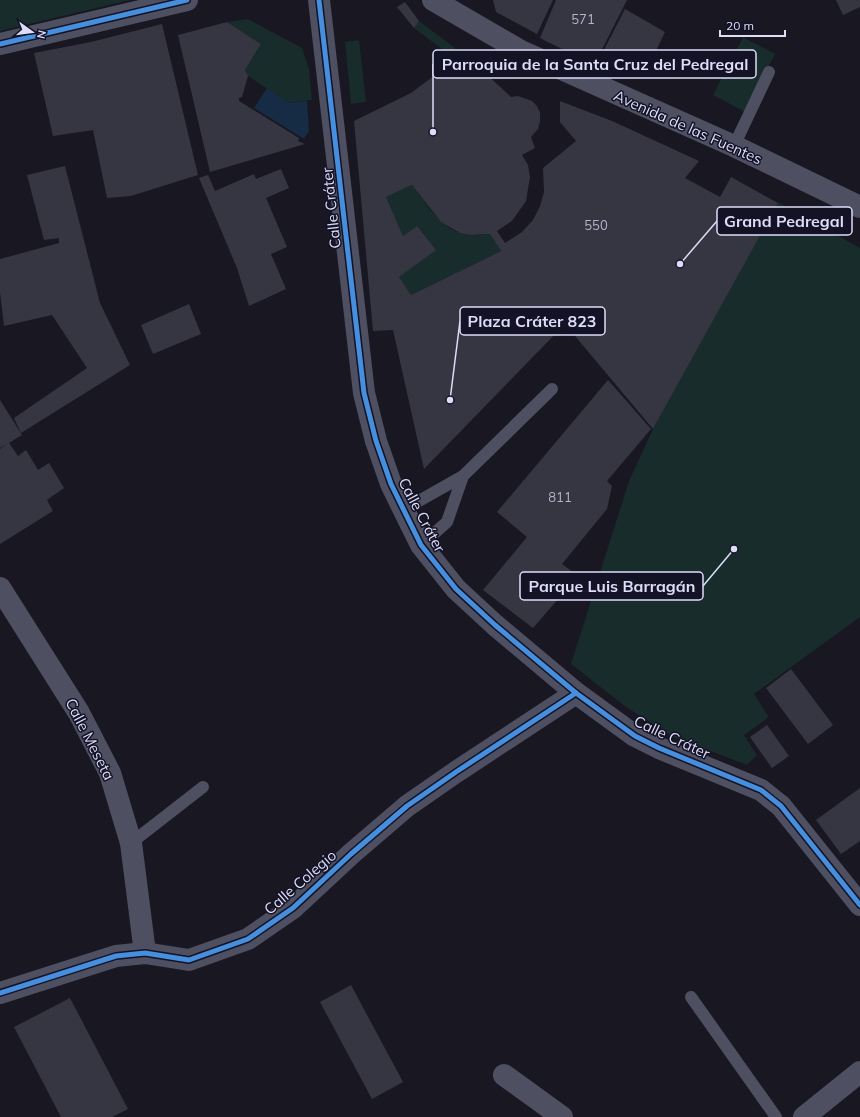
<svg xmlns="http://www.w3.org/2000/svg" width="860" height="1117" font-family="Mulish,sans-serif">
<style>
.green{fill:#172c2b}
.water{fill:#162c44}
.building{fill:#363643;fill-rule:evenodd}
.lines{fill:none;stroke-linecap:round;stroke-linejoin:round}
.service{stroke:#4e4f61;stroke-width:12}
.minor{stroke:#4e4f61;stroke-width:22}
.tertiary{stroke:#4e4f61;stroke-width:22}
.cycleway-casing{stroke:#141326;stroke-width:8}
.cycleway{stroke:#468fdf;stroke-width:5}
.labels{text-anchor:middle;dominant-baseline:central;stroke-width:3;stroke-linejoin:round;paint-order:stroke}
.number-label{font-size:13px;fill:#b3b3cc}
.street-label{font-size:15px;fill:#ddddfa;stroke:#141326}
.leader{fill:none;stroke:#ddddfa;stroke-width:1.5}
.callout-dot{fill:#ddddfa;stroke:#141326;stroke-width:1.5}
.callout{fill:#141326;stroke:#ddddfa;stroke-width:1.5}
.callout-label{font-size:16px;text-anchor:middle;font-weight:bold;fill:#ddddfa}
</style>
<rect width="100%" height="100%" fill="#181722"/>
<!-- green -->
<g class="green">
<path d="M0 0H130L0 31Z"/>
<path d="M248 19 302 48 309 69 312 100 289 103 248 76 245 70 261 44 227 22Z"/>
<path d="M419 21 455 48 450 55 414 28Z"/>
<path d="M743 37 775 54 745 112 713 95Z"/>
<path d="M359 40 366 102 351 104 345 42Z"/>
<path d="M412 185C435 215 447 241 490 234L501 251 411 295 399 277 435 250 417 226 403 236 386 197Z"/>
<path d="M778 202 860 248V617L754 694 769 717 744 735 757 755 747 765 673 737 626 707 571 664 629 481 653 429Z"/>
</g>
<!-- water -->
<path class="water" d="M267 88 289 103 307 101 309 131 304 139 254 108Z"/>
<!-- building -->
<g class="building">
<path d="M493 0H553L537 34 496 12Z"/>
<path d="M556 0H627L594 65 540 38Z"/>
<path d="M836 0H860V7L843 15Z"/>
<path d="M405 2 419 21 414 28 397 7Z"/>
<path d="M625 9 665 32 646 72 604 50Z"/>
<path d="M227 22 261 44 245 70 248 76 242 97 239 98V101L299 138 298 141 305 144 210 172 178 35Z"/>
<path d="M162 24 198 175 131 196 107 198 93 130 53 136 34 53 91 42Z"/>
<path d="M457 55 463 69 472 61 511 97 518 96 532 101 537 106 540 113V121L538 129 531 137 535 148 522 155 528 165 530 177 526 201 512 221 497 231 505 243 522 232 533 220 540 206 544 192 543 168 576 141 560 122V101L612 121 699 161 685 178 720 197 731 177 778 203 653 429 565 324 424 469 393 330 373 331 354 121 411 93 443 69ZM412 185 441 222 460 233 471 235 490 234 501 251 411 295 399 277 436 250 417 226 403 236 386 197Z"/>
<path d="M65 166 100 303 130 365 21 433 14 418 87 368 52 315 4 326 0 292V259L59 243V238L44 240 27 175Z"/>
<path d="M281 169 289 188 266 198 287 247 271 254 286 289 249 306 237 268 199 178 208 175 215 191 254 174 256 179Z"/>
<path d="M189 304 201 334 153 354 141 325Z"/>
<path d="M608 380 651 429 607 481 612 486 607 509 562 564 578 576 533 628 483 590 527 537 497 512Z"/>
<path d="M0 400 22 435 9 443 18 456 26 450 38 470 49 463 64 488 47 500 53 511 0 544V449L7 444 0 448Z"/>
<path d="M791 669 833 725 808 744 766 688Z"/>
<path d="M767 725 789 756 772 768 750 737Z"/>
<path d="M860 788V841L841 854 816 820Z"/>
<path d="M351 985 403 1082 372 1099 320 1002Z"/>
<path d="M70 998 128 1109 112 1117H61L14 1027Z"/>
</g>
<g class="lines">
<!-- service -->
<g class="service">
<path d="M734 146 769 72"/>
<path d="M403 510 463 476 552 389"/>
<path d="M421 545 447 522 463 476"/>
<path d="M131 843 203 787"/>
<path d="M691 997 776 1117"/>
</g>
<!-- minor -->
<g class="minor">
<path d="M319 0 364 393 376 441 391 484 421 545 456 589 495 625 576 693 635 736 659 748 761 790 781 806 860 905"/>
<path d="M0 588 79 713 110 773 131 843 145 953"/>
<path d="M0 993 116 956 145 953 189 960 248 939 293 908 351 854 407 806 456 772 576 693"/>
<path d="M504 1075 562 1117"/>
<path d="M804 1117 860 1072"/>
</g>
<!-- tertiary -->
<g class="tertiary">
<path d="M433 0 521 51 734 146 860 207"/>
<path d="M0 44 187 0"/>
</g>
<!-- cycleway casing -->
<g class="cycleway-casing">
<g id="cycleway">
<path d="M319 0 364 393 376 441 391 484 421 545 456 589 495 625 576 693 635 736 659 748 761 790 781 806 860 905"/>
<path d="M0 44 187 0"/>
<path d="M0 993 116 956 145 953 189 960 248 939 293 908 351 854 407 806 456 772 576 693"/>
</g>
</g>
<!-- cycleway -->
<use href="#cycleway" class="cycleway"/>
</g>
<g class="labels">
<!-- number labels -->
<g class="number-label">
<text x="583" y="19">571</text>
<text x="596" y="225">550</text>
<text x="560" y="497">811</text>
</g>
<!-- street labels -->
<g class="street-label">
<text transform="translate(688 127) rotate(24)">Avenida de las Fuentes</text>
<text transform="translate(331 208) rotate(-96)">Calle Cráter</text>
<text transform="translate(422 515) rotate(62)">Calle Cráter</text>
<text transform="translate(672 737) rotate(25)">Calle Cráter</text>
<text transform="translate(90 739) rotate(63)">Calle Meseta</text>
<text transform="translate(300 882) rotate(-41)">Calle Colegio</text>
</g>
</g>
<!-- callouts -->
<path class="leader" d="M433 132L433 64M680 264L717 221M450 400L460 321M734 549L703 586"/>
<g class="callout-dot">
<circle cx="433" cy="132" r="4"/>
<circle cx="680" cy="264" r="4"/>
<circle cx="450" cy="400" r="4"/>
<circle cx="734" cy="549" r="4"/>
</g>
<g class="callout">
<rect x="433" y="50" width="323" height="28" rx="4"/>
<rect x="717" y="207" width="135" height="28" rx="4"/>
<rect x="460" y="307" width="145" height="28" rx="4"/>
<rect x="520" y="572" width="183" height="28" rx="4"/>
</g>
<g class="callout-label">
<text x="595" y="70">Parroquia de la Santa Cruz del Pedregal</text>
<text x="784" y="227">Grand Pedregal</text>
<text x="532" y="327">Plaza Cráter 823</text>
<text x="612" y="592">Parque Luis Barragán</text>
</g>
<!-- north arrow -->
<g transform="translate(32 32) rotate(104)" stroke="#141326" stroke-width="3" paint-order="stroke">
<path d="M0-3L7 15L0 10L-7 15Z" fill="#ddddfa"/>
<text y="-6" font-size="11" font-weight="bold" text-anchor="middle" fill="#ddddfa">N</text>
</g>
<!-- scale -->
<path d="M720 30v6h65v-6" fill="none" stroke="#ddddfa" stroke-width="2"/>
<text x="726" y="30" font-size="12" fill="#ddddfa" stroke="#141326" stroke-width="3" paint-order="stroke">20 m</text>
</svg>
